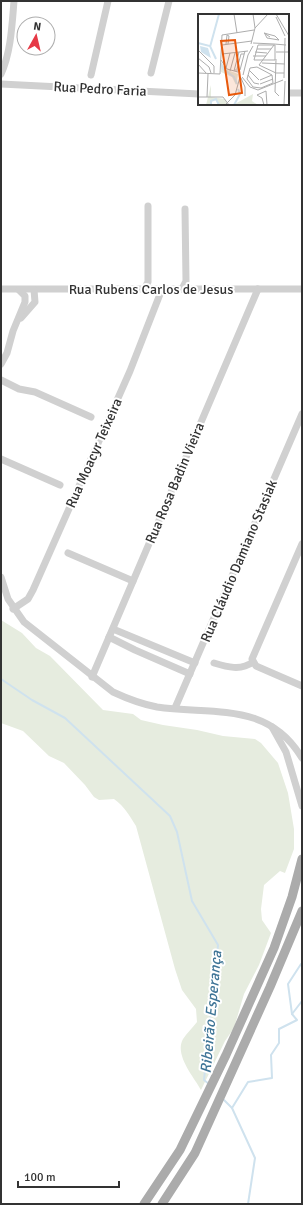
<svg xmlns="http://www.w3.org/2000/svg" width="303" height="1205" font-family="Signika,sans-serif">
<style>
.green{fill:#e6ecdf}
.lines{fill:none;stroke-linecap:round;stroke-linejoin:round}
.stream{stroke:#cfe2ee;stroke-width:2}
.minor{stroke:#d0d0d0;stroke-width:7}
.major{stroke:#ababab;stroke-width:9}
.labels{text-anchor:middle;dominant-baseline:central;stroke-width:4;stroke-linejoin:round;paint-order:stroke}
.street-label{font-size:14px;fill:#333;stroke:#fff}
.water-label{font-size:15px;font-style:italic;fill:#3f7597;stroke:#fff}
.inset-river{fill:none;stroke:#cfe2ee;stroke-width:2}
.inset-road{fill:none;stroke:#adadad;stroke-width:1}
.view{fill:#e8590c;fill-opacity:0.15;stroke:#e8590c;stroke-width:2}
.inset-edge{fill:none;stroke:#333;stroke-width:2}
</style>
<rect width="100%" height="100%" fill="#fff"/>
<!-- green -->
<path class="green" d="M1 620 22 633 36 648 50 656 103 710 133 714 141 720 163 725 197 730 223 736 255 739 261 743 278 763 288 793 294 829V849L285 873 280 871 264 885 261 909 262 920 271 933 259 965 244 994 234 1028 225 1041 201 1090C194 1077 174 1055 183 1039 187 1033 193 1027 197 1022L196 1009 182 990 175 969 136 826C129 815 125 807 114 799L99 800 94 797 85 785 64 763 49 756 23 731 1 723Z"/>
<g class="lines">
<!-- stream -->
<g class="stream">
<path d="M1 679 32 700 65 718 170 816 177 832 192 901 218 945 204 1080 209 1084"/>
<path d="M292 1014 302 1001"/>
<path d="M223 1099 232 1108 255 1158 248 1204"/>
<path d="M232 1108 248 1082 272 1078 271 1055 279 1043V1029L297 1020 292 1014 288 984 301 964"/>
</g>
<!-- minor -->
<g class="minor">
<path d="M151 73 169 1"/>
<path d="M1 74C11 52 12 25 14 1"/>
<path d="M91 75 108 1"/>
<path d="M1 84 199 94"/>
<path d="M288 93H302"/>
<path d="M1 289H302"/>
<path d="M144 289 148 282V206"/>
<path d="M182 289 186 281 185 209"/>
<path d="M21 318 35 302 34 290"/>
<path d="M1 364 7 353 13 331 25 302V296L19 290"/>
<path d="M1 380 19 389 35 392 91 417"/>
<path d="M1 459 60 485"/>
<path d="M302 544 252 659 256 666 302 686"/>
<path d="M68 553 133 581"/>
<path d="M1 577 8 599 24 622 113 692C128 699 141 704 157 707 213 715 268 701 302 758"/>
<path d="M13 609 28 599 33 590 130 371 162 289"/>
<path d="M113 629 195 663"/>
<path d="M109 637 135 650 190 674"/>
<path d="M214 663C227 667 241 671 253 662"/>
<path d="M92 677 258 289"/>
<path d="M175 708 302 414"/>
<path d="M272 727 286 752 302 806"/>
</g>
<!-- major -->
<g class="major">
<path d="M144 1204 180 1150 226 1055 274 948 292 897 302 859"/>
<path d="M162 1204 195 1153 270 987 302 911"/>
</g>
</g>
<g class="labels">
<!-- street labels -->
<g class="street-label">
<text transform="translate(100 89) rotate(3)">Rua Pedro Faria</text>
<text x="151" y="289">Rua Rubens Carlos de Jesus</text>
<text transform="translate(94 453) rotate(-66)">Rua Moacyr Teixeira</text>
<text transform="translate(175 483) rotate(-67)">Rua Rosa Badin Vieira</text>
<text transform="translate(239 561) rotate(-67)">Rua Cláudio Damiano Stasiak</text>
</g>
<!-- water labels -->
<g class="water-label">
<text transform="translate(211 1012) rotate(-85)">Ribeirão Esperança</text>
</g>
</g>
<!-- overview -->
<g transform="translate(198 14)">
<rect width="91" height="91" fill="#fff"/>
<path d="M23 48 27 55 40 60 38 71 34 63 23 58ZM13 71V83L27 85 29 88 27 91H20L18 85 13 87V91H8ZM55 80 54 87 60 91H35Z" fill="#e6ecdf"/>
<path d="M2 32 10 34 13 44 3 38Z" fill="#cfe2ee"/>
<path class="inset-river" d="M0 29 12 32 18 45M12 33 21 0M23 49 25 55 36 63 39 70M13 91V87L18 85 21 91M36 91 42 80 40 75"/>
<path class="inset-road" d="M36 0 39 19M55 0 57 14M78 0 91 22M78 3 87 22M67 20 69 24 81 26 77 22 66 19 72 23M55 29 76 30M28 30 29 21 31 22 30 30M53 30 57 14 70 0M76 30 88 31M24 31 54 27M60 31H77V46H56ZM59 35H73M0 36 16 52V59M57 38 69 39M78 38H91M24 40 50 37M55 42H68M0 44 11 53 13 59M78 45 77 78 81 82M23 46 29 55 40 58M64 49 87 50M0 50 8 59M61 51 78 59H86M61 51 76 31M59 53 52 54 49 65 55 73 63 74 75 69 74 61M59 53 74 61M28 54 32 39M39 55 43 40H46M37 56H42L47 37M51 56 61 66M32 57 37 39M36 57 41 38M0 59 22 60 24 21 56 16M45 61 50 41 55 32M50 61 56 69 61 70M44 63 52 73 60 76 85 66M43 64 47 73V82M86 64 87 24M62 66 74 61M62 70 75 65M59 81 68 77 69 91M59 81 64 84 66 91M0 83H25L31 91M9 83 10 60M27 91 37 81 42 63M86 91 87 67"/>
<path class="view" d="M37 26 44 79 31 81 23 27Z"/>
<rect width="91" height="91" class="inset-edge"/>
</g>
<!-- border -->
<rect width="303" height="1205" fill="none" stroke="#333333" stroke-width="4"/>
<!-- north arrow -->
<g transform="translate(36 36) rotate(8)"><circle r="19" fill="#ffffff" stroke="#adadad"/>
<path d="M0-3L7 15L0 10L-7 15Z" fill="#e63946"/>
<text y="-6" font-size="11" font-weight="bold" text-anchor="middle" fill="#333333">N</text>
</g>
<!-- scale -->
<path d="M18 1181v6h101v-6" fill="none" stroke="#333333" stroke-width="2"/>
<text x="24" y="1181" font-size="12" fill="#333333" stroke="#ffffff" stroke-width="3" paint-order="stroke">100 m</text>
</svg>
